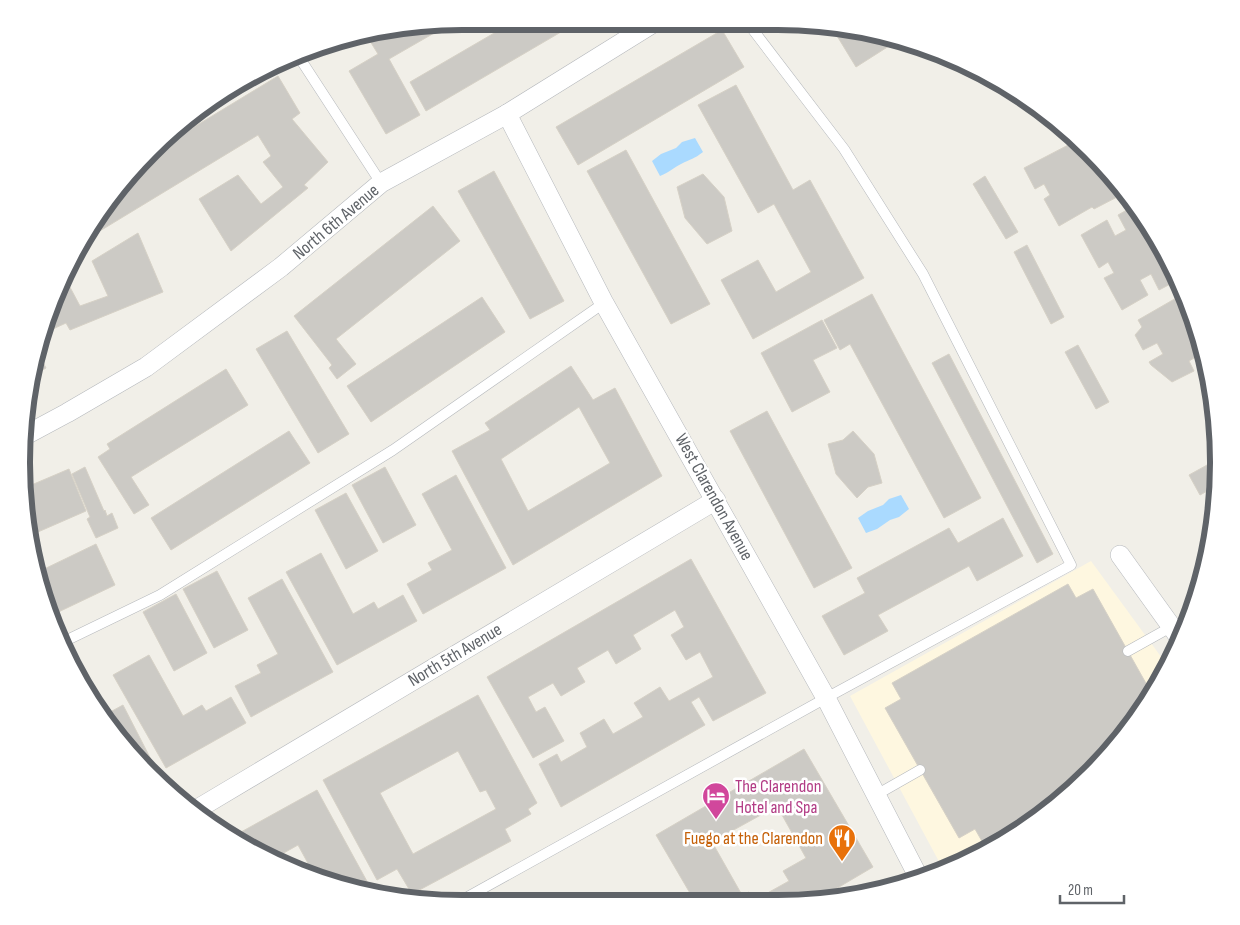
<svg xmlns="http://www.w3.org/2000/svg" width="1240" height="925" font-family="'Sofia Sans Condensed',sans-serif">
<style>
.commercial{fill:#fef7e0}
.water{fill:#aadaff}
.building{fill:#cccac5;stroke:#d6d1c6;fill-rule:evenodd}
.lines{fill:none;stroke-linecap:round;stroke-linejoin:round}
.service-casing{stroke:#b5b8bc;stroke-width:11}
.minor-casing{stroke:#b5b8bc;stroke-width:20}
.service{stroke:#fff;stroke-width:10}
.minor{stroke:#fff;stroke-width:19}
.labels{text-anchor:middle;dominant-baseline:central;stroke-width:5;stroke-linejoin:round;paint-order:stroke}
.street-label{font-size:18px;fill:#5f6368;stroke:#fff}
.hotel-label{font-size:18px;fill:#b23c85;stroke:#fff;text-anchor:start}
.food-label{font-size:18px;fill:#c56008;stroke:#fff;text-anchor:end}
.rim{fill:none;stroke:#5f6368;stroke-width:6}
</style>
<rect width="100%" height="100%" fill="#f1efe8"/>
<!-- commercial -->
<path class="commercial" d="M1091 561 1167 665 1145 707 1090 774 1023 829 943 869 850 696Z"/>
<!-- water -->
<g class="water">
<path d="M695 138 703 152C694 159 691 159 681 164 673 168 670 172 660 176L652 161 661 154 676 148 682 142Z"/>
<path d="M901 495 909 509 899 517 890 520 877 529 866 533 858 518 868 511 883 505 889 499Z"/>
</g>
<!-- building -->
<g class="building">
<path d="M506 21 578 22 426 111 410 82 508 25Z"/>
<path d="M446 23 448 25 389 59 420 115 386 134 349 71 378 54 370 41 387 31Z"/>
<path d="M831 26 892 36 900 39 856 67Z"/>
<path d="M722 30 744 67 578 165 556 127Z"/>
<path d="M278 76 300 113 292 119 328 162 304 185 308 188 231 251 199 199 238 175 261 204 283 187 263 162 271 156 258 135 85 240 131 171 161 147Z"/>
<path d="M736 85 793 190 810 180 864 278 753 339 721 280 758 260 776 292 811 272 774 204 758 213 698 105Z"/>
<path d="M1074 142 1090 159 1095 169 1098 168 1111 182 1119 196 1094 209 1092 207 1059 226 1044 199 1050 195 1044 184 1035 189 1024 168Z"/>
<path d="M626 150 710 304 671 324 587 171Z"/>
<path d="M494 171 564 301 530 319 458 191Z"/>
<path d="M703 174 724 197 732 231 707 244 685 218 677 187Z"/>
<path d="M985 176 1018 232 1006 239 973 184Z"/>
<path d="M433 206 460 241 336 339 356 364 337 379 329 368 332 365 294 316Z"/>
<path d="M1134 206 1141 217 1143 215 1144 217 1155 237 1153 238 1158 248 1160 247 1178 280 1159 290 1151 274 1140 280 1148 295 1122 310 1104 278 1114 273 1108 262 1099 268 1081 235 1107 220 1115 236 1126 230 1118 215Z"/>
<path d="M138 233 163 292 70 330 66 323 44 333 64 276 80 306 108 296 92 261Z"/>
<path d="M1027 245 1064 317 1051 324 1014 252Z"/>
<path d="M1185 293 1206 364 1205 365 1199 355 1189 361 1194 371 1172 382 1151 365 1149 362 1163 354 1157 343 1143 350 1135 335 1142 327 1138 320Z"/>
<path d="M872 294 981 498 944 518 850 344 840 350 824 320Z"/>
<path d="M482 297 505 332 371 422 347 386Z"/>
<path d="M822 320 837 348 813 360 830 392 792 412 761 353Z"/>
<path d="M287 331 349 434 318 453 256 349Z"/>
<path d="M1078 345 1109 402 1096 409 1065 352Z"/>
<path d="M38 353 46 368 30 377V376Z"/>
<path d="M949 354 1053 554 1037 563 932 363Z"/>
<path d="M571 366 593 400 615 388 662 476 513 565 452 451 490 430 485 423ZM579 407 610 463 528 511 501 459Z"/>
<path d="M226 369 248 405 131 477 149 505 134 514 98 457 110 449 107 444Z"/>
<path d="M767 411 852 568 814 588 730 431Z"/>
<path d="M289 431 310 463 171 550 151 518Z"/>
<path d="M853 431 874 454 882 483 868 487 857 498 836 474 828 444 843 440Z"/>
<path d="M1218 459 1219 462 1215 501 1209 490 1200 495 1189 475Z"/>
<path d="M85 467 104 511 105 510 107 516 112 513 118 528 96 538 87 519 90 517 72 474Z"/>
<path d="M385 467 416 525 383 543 352 485Z"/>
<path d="M69 469 86 511 31 535 22 489Z"/>
<path d="M456 475 506 568 423 614 407 584 432 570 428 563 452 550 422 494Z"/>
<path d="M346 493 378 551 346 569 315 510Z"/>
<path d="M1215 502 1213 521 1205 507Z"/>
<path d="M1003 518 1023 556 977 581 969 566 878 615 888 631 844 655 822 616 865 593 857 578 949 528 958 543Z"/>
<path d="M96 544 115 585 50 616 45 605 38 572Z"/>
<path d="M321 553 353 614 374 602 378 609 403 595 417 621 337 665 286 572Z"/>
<path d="M691 559 766 693 713 721 699 697 691 702 705 725 561 807 539 764 557 754 561 762 587 747 580 733 604 719 613 734 643 717 634 703 660 687 669 701 713 677 700 652 686 660 671 635 684 627 675 610 633 635 641 649 616 664 608 650 577 668 585 682 561 696 553 683 528 697 536 712 545 707 564 741 533 758 487 677Z"/>
<path d="M217 571 248 630 214 648 183 589Z"/>
<path d="M282 579 333 672 251 717 235 686 261 673 257 665 278 654 248 598Z"/>
<path d="M1068 584 1076 598 1093 589 1152 694 1145 707 1090 774 1058 800 983 843 975 829 959 838 885 708 901 699 892 683Z"/>
<path d="M176 594 207 653 174 671 143 612Z"/>
<path d="M149 655 183 716 202 705 206 711 231 697 246 723 166 768 113 675Z"/>
<path d="M478 695 537 803 528 809 531 814 505 829 511 841 412 894 397 869 377 880 323 780ZM458 751 480 792 486 790 496 809 413 854 380 793Z"/>
<path d="M123 705 159 775 156 777 103 716Z"/>
<path d="M804 749 873 867 817 900H755L789 881 783 871 806 858 777 806 712 842 742 895 749 892 753 900H694L656 835Z"/>
<path d="M317 790 369 885 361 890 316 878 298 845 273 859 242 844 232 837Z"/>
</g>
<g class="lines">
<!-- service casing -->
<g class="service-casing">
<g id="service">
<path d="M299 57 381 183"/>
<path d="M63 642 160 595 393 450 604 303"/>
<path d="M1128 651 1171 627"/>
<path d="M876 795 920 770"/>
<path d="M462 900 826 698 1071 565 923 274 844 149 747 22"/>
</g>
</g>
<!-- minor casing -->
<g class="minor-casing">
<g id="minor">
<path d="M507 114 604 303 826 698 920 880"/>
<path d="M26 435 67 413 146 367 281 267 381 183 507 114 655 22"/>
<path d="M1120 555 1181 640"/>
<path d="M194 811 716 500"/>
</g>
</g>
<!-- service -->
<use href="#service" class="service"/>
<!-- minor -->
<use href="#minor" class="minor"/>
</g>
<!-- icons -->
<defs>
<g id="hotel-pin" transform="scale(1.4375)"><path d="M0 17L-7.5 6A9.5 9.5 0 1 1 7.5 6Z" fill="#d1479c" stroke="#fff"/><path d="M-6-4.5h1.5V1H6V5H4.5V3h-9V5H-6ZM-4 0a1.8 1.8 0 1 1 3.6 0ZM.5 0V-2.5h3Q6-2.5 6 0Z" fill="#fff"/></g>
<g id="restaurant-pin" transform="scale(1.4375)"><path d="M0 17L-7.5 6A9.5 9.5 0 1 1 7.5 6Z" fill="#e8710a" stroke="#fff"/><path d="M-5-6h1v4h1v-4h1v4h1v-4h1v5L-1.5 .5V6h-2V.5L-5-1ZM5-6V6H3V1.5H1.5Q1.5-4 5-6Z" fill="#fff"/></g>
</defs>
<g fill-rule="evenodd">
<use href="#hotel-pin" x="716" y="796"/>
<use href="#restaurant-pin" x="842" y="838"/>
</g>
<g class="labels">
<!-- street labels -->
<g class="street-label">
<text transform="translate(336 222) rotate(-40)">North 6th Avenue</text>
<text transform="translate(714 497) rotate(61)">West Clarendon Avenue</text>
<text transform="translate(455 655) rotate(-31)">North 5th Avenue</text>
</g>
<!-- hotel labels -->
<g class="hotel-label">
<text x="735" y="786">The Clarendon<tspan x="735" dy="21">Hotel and Spa</tspan></text>
</g>
<!-- food labels -->
<g class="food-label">
<text x="823" y="838">Fuego at the Clarendon</text>
</g>
</g>
<!-- crop -->
<path d="M0 0H1240V925H0ZM462 30H778A432 432 0 0 1 1210 462V463A432 432 0 0 1 778 895H462A432 432 0 0 1 30 463V462A432 432 0 0 1 462 30Z" fill="#fff" fill-rule="evenodd"/>
<path class="rim" d="M462 30H778A432 432 0 0 1 1210 462V463A432 432 0 0 1 778 895H462A432 432 0 0 1 30 463V462A432 432 0 0 1 462 30Z"/>
<!-- scale -->
<path d="M1060 895v8h64v-8" fill="none" stroke="#5f6368" stroke-width="2.5"/>
<text x="1068" y="895" font-size="15" fill="#5f6368" stroke="#ffffff" stroke-width="4" paint-order="stroke">20 m</text>
</svg>
